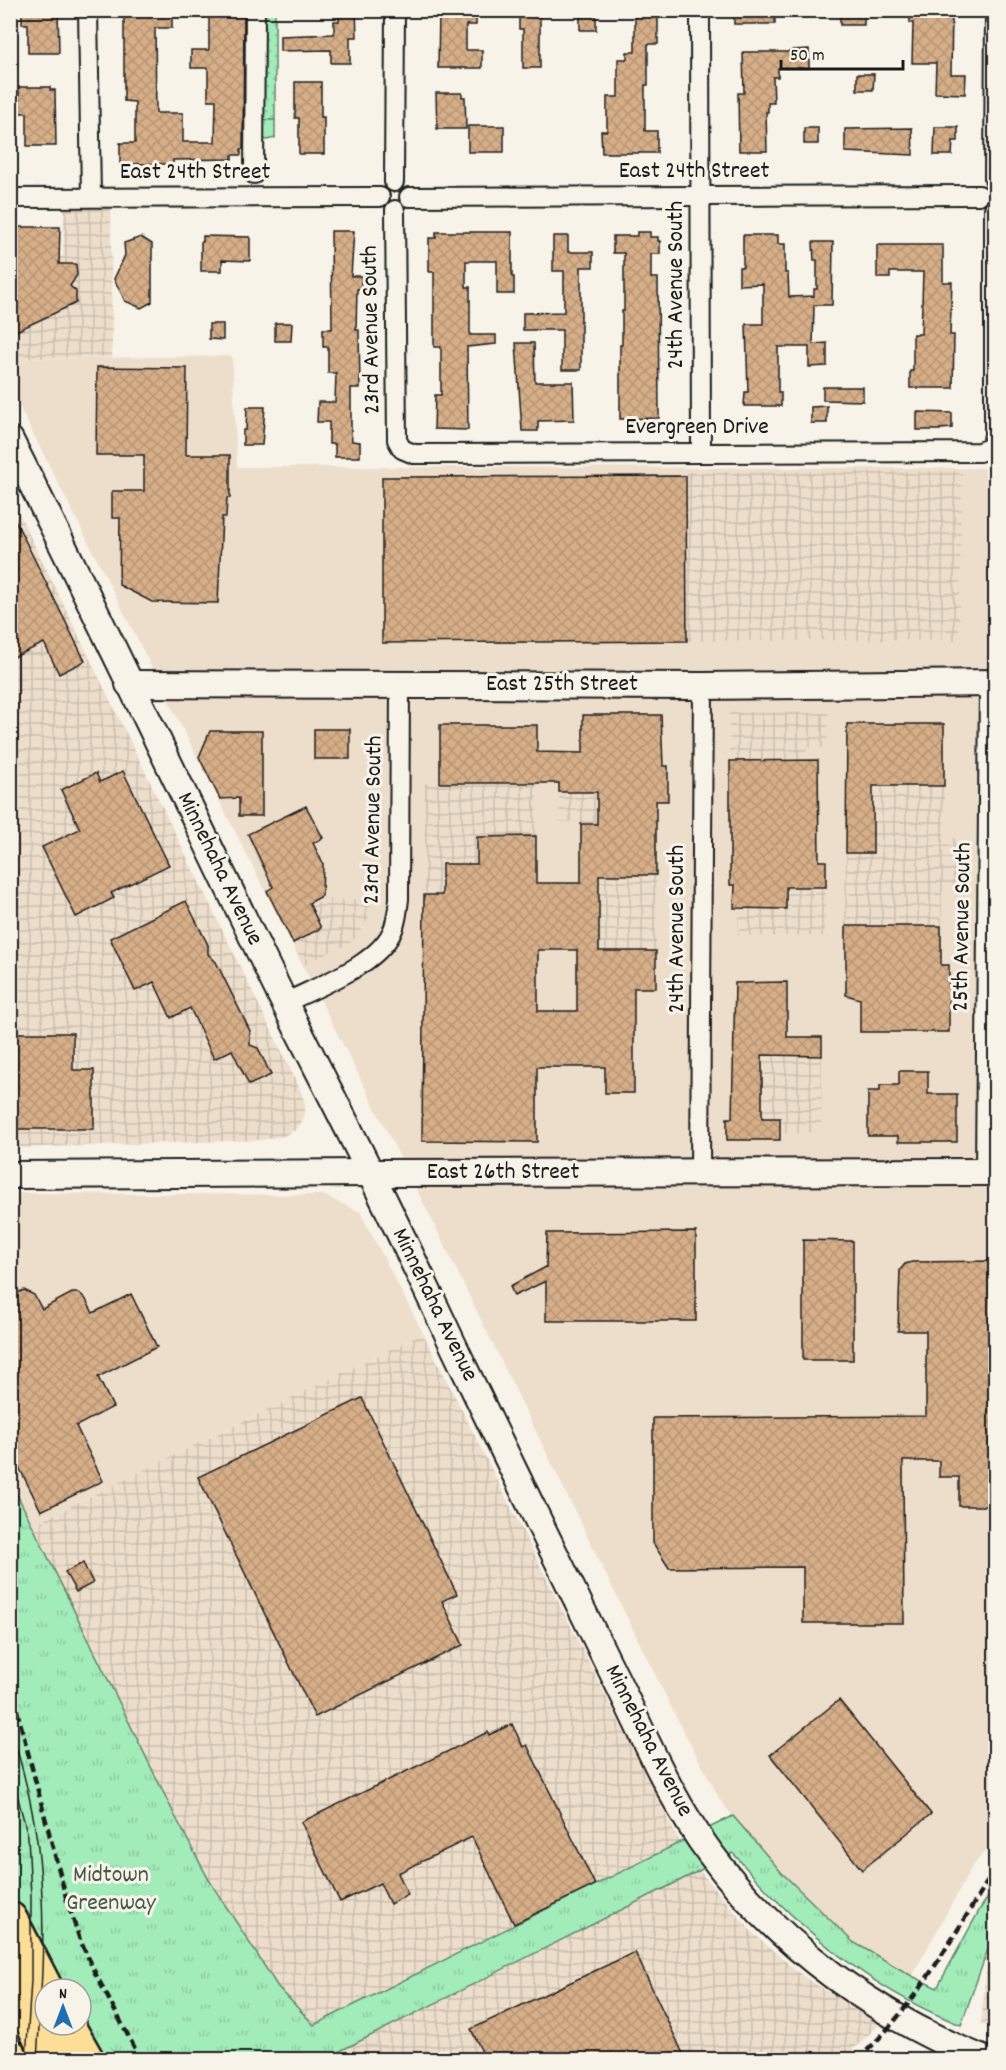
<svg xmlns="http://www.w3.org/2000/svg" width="1006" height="2070" font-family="Dekko,sans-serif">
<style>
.built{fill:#eddecb}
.industrial{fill:url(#industrial-grid)}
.grass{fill:url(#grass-dots);stroke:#5f846b;stroke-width:1.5}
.park{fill:url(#park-tufts);stroke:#5f846b;stroke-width:1.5}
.garden{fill:#a2ecba;stroke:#5f846b;stroke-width:1.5}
.building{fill:url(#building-cross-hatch);stroke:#1c1c1c;stroke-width:1.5;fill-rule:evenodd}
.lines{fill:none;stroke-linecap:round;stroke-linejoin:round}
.street-casing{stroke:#1c1c1c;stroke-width:22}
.secondary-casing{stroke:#1c1c1c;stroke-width:30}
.highway-casing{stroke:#1c1c1c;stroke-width:38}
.street{stroke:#f7f3e8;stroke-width:18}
.secondary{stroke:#f7f3e8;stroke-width:26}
.highway{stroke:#fcde96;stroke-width:33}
.tram{stroke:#1c1c1c;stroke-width:1.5}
.rail{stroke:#1c1c1c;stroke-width:4.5;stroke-dasharray:9 4.5;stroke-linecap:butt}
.labels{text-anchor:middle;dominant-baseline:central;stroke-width:6;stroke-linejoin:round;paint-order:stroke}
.street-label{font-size:24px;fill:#1c1c1c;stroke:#f7f3e8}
.park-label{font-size:24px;fill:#445a4b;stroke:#f7f3e8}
</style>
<defs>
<pattern id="industrial-grid" width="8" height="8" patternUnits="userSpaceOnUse" patternTransform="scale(1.5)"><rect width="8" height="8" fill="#eddecb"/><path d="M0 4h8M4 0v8" fill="none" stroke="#cbbeae"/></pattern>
<pattern id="grass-dots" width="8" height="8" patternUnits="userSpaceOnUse" patternTransform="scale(1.5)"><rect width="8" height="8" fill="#a2ecba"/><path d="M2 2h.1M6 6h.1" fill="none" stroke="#8bca9f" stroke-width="1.8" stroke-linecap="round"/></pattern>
<pattern id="park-tufts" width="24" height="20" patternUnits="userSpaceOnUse" patternTransform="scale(1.5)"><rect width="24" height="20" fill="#a2ecba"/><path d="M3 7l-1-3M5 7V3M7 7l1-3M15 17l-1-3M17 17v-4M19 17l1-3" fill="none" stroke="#8bca9f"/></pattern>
<pattern id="building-cross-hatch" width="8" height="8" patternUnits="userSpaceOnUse" patternTransform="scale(1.5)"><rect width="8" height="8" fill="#d6ae88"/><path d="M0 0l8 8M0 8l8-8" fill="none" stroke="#b79575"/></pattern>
</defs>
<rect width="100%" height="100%" fill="#f7f3e8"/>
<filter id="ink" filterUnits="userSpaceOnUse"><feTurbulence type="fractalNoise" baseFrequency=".0167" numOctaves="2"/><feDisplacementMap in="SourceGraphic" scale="12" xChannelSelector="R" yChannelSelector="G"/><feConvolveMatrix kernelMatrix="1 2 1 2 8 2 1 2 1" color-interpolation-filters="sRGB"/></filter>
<g filter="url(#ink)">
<!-- built -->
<g class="built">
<path d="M232 356 237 467 995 468V1839L972 1867 912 1976 853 1942 782 1873 722 1803 676 1717 434 1224 11 390V359Z"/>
<path d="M11 1193 323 1195 360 1212 423 1333 32 1525 11 1480Z"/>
</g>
<!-- industrial -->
<g class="industrial">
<path d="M111 207 112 357 11 359 10 263 14 270 63 256 64 208Z"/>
<path d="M962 471 959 640 687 641 686 472Z"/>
<path d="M10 495 299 1087 305 1103V1114L301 1123 295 1130 284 1136 262 1140 11 1148Z"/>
<path d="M729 712 828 713V748L807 747V760L730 761Z"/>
<path d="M425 783H537L536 836 477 837V864H443L442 893H424Z"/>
<path d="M873 786H944V838H958L956 891 942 892V925H845L846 853H873Z"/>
<path d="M559 792H597L656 823 581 824V821L560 822Z"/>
<rect x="599" y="875" width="57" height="76"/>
<path d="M786 887H826L825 936H738L739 908 786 909Z"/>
<path d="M371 898 370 916 358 935 351 942 304 965 293 943 321 928 311 906 325 899Z"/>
<path d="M762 1055 822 1056 821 1133H780V1118H733V1096H762Z"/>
<path d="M423 1333 680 1843 315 2025 278 1987 209 1880 175 1816 32 1525Z"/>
<path d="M699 1870 753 1933 799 1973 879 2025 842 2060H351L342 2050Z"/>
<path d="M995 1934V2028L981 2024 988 1949Z"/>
</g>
<!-- grass -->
<rect class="grass" x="258" y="11" width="17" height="109"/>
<!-- park -->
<path class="park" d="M10 1480 175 1816 209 1880 278 1987 314 2025 733 1816 782 1873 853 1942 912 1976 937 1988 980 1909 995 1887V1935L988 1949 961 2025C871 1990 795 1926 733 1853L685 1878 342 2050 331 2059H102L81 2025V1989H59L11 1895Z"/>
<!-- garden -->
<path class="garden" d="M258 120H275V138L267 140 258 138Z"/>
<!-- building -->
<g class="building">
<path d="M22 10H58L59 53H28V24H22Z"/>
<path d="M209 10H244L243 149H241V155H232V159L173 160V163L167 164H120V143H135V102L124 101V13L172 12V28H155L156 113H183V142H215L216 100H208V68H191V50H209Z"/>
<path d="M339 10H356L357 37H350V63H331V50L280 51V36L334 34V21H339Z"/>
<path d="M519 10H540V68H523V29H519Z"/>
<rect x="580" y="10" width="16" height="20"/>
<rect x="734" y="10" width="41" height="14"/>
<rect x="840" y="10" width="24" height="15"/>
<path d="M910 10H952L951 74H966L965 94 935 93 936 63H912L913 23H910Z"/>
<path d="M439 11 476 12V25H466V50H482V68H438Z"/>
<path d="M635 12H658V44H648V85H645V131H657V153H602L601 131H607V97H618V59H627V52H635Z"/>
<path d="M809 49V68H778V77H773L774 103H768V112H766L767 151H739L738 93H744L743 52H792V50Z"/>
<path d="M857 74H874L873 90H857Z"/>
<path d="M295 82H321V117H324V154H299V118H295Z"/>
<path d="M19 87H50V90H55L56 146H27V113H19Z"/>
<path d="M436 93H462V97H465L466 129H437Z"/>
<rect x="468" y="126" width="36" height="26"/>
<path d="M935 127H958V141H953L952 155H934Z"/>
<rect x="804" y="128" width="14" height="16"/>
<path d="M912 128 913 155 845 152V129Z"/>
<path d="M13 227H60L59 264H76L77 275 70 286 76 291V303L10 334Z"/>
<path d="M331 231H354L351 276H361V289H357L356 330H359L360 388H351V431L352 441 360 442V457H335V444H329V422H317L318 402H335L336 373H328V347H323V329H332Z"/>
<path d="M436 232H512V277H514V294H497V261H466V287H470V335H496V344L467 347 468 430 434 429 435 395H441V347H434V272H429V238H436Z"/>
<path d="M637 232H650V237H658V241H660V254H651V278H658L659 418 620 419V345H622V311H624V253H613V236H637Z"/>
<path d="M743 235H778V244H785V273H788L789 297 814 296V289H817V260H814L813 242H833L832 305H814L813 344 827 343V366L809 367V347H778V392H781V406H744L745 392H748L746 324H763V284L739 285V267H743Z"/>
<path d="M203 236 250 237V261L222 260V271H201V242H203Z"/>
<path d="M553 236H568V252H593V267H581V370H562V330H523V313L564 312V271H553Z"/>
<path d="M141 237 152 244V302L141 308 125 301 114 279 125 255 124 243Z"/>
<path d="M877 245H943V282H952L950 335H954L953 388H910V371H913V334H921L923 272H890V278H877Z"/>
<path d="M275 323H292L291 341H275Z"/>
<path d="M209 324H223V340L209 339Z"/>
<path d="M516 343H534L535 382H573L574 420 538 421V431H522Z"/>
<path d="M97 367 187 368 186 455H230V498H227L226 517H222L218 603 152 602 119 585 120 518H112V491H144V455H96Z"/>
<path d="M823 387H863V401L823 400Z"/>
<path d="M827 406V423H811V407Z"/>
<path d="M247 407H265L262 445H243V430H246Z"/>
<path d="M917 412 952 413V428L940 429V430H917Z"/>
<path d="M686 476 687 641 382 643V477Z"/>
<path d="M10 510 85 661 59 674 44 643 10 659Z"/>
<path d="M583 715H661L663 766H668V801H656V875H599V951H656V988H634V1093H605V1067H537V1142L422 1141 424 895H442V864H477V837L536 836V883H581V824H597V792H559V783H440V725H537V752L583 753ZM538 950H577V1011H538Z"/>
<path d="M847 724H944V786H873V853H846Z"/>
<rect x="314" y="729" width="36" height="30"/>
<path d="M210 731H262V816H239V798L220 799 199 757Z"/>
<path d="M818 760 819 861H826V887H786V909L734 908 735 885H730V761Z"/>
<path d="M123 771 169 865 111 893 114 898 76 917 42 847 80 829 61 790 96 773 100 782Z"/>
<path d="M306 806 323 838 313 843 323 864 322 896 309 903 321 928 293 943 267 891 273 887 248 834Z"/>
<path d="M186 901 208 945V954L216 962 250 1031V1045L258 1048 271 1075 249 1085 232 1050 214 1059 190 1008 171 1018 154 982 135 991 110 938Z"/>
<path d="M846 926H941V965H949V1032H860V999L846 995Z"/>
<path d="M787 982V1037H822V1056L762 1055V1118H780V1140H727V1118H732L735 983Z"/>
<path d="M10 1033H73V1070H94V1129H10Z"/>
<path d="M899 1071H928V1094H957V1142H898V1136H868V1091H880V1085H899Z"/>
<path d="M696 1232V1321H546V1281L514 1296 510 1286 546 1267 547 1233Z"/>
<path d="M803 1240 853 1241V1360H803Z"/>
<path d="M996 1261V1506H959V1477H939V1461H903L904 1623H803V1567L669 1568 653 1543V1418L926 1416V1331H898L900 1270 905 1264 912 1262Z"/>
<path d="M24 1290 34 1295 42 1309 72 1293H79L85 1298 93 1313 131 1294 157 1347 98 1377 113 1407 76 1426 103 1481 41 1511 10 1449V1296Z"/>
<path d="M362 1398 457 1594 442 1601 463 1645 315 1717 198 1477Z"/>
<path d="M83 1563 93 1583 76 1592 65 1572Z"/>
<path d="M839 1700 931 1814 862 1870 770 1755Z"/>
<path d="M512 1724 523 1747 527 1745 595 1885 514 1924 472 1837 398 1873 408 1895 390 1904 380 1883 340 1902 301 1822 488 1732 489 1735Z"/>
<path d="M635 1952 686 2060H486L471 2029Z"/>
</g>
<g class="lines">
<!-- street casing -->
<g class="street-casing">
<g id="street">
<path d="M88 10 91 197"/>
<path d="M700 10 701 452"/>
<path d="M254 174 255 10"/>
<path d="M994 179 995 10"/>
<path d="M394 182 395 10"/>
<path d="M409 197 979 195"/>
<path d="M10 198 380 197"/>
<path d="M395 210 397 440 402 449 414 454C603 454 791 452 979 452L992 447 994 434V209"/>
<path d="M285 1003C318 986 382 964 394 927 397 918 398 908 399 899L400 685"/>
<path d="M985 1172 989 683"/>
<path d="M700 1173 703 686"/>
</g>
</g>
<!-- secondary casing -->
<g class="secondary-casing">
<g id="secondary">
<path d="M10 440C99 616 183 794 269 971 301 1038 336 1103 369 1170 402 1236 433 1303 465 1370 514 1472 564 1573 614 1675 644 1735 670 1799 710 1853 779 1947 878 2017 985 2060"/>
<path d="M129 684 703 686 996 683"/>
<path d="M10 1175 371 1173 996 1172"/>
</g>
</g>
<!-- highway casing -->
<g class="highway-casing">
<g id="highway">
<path d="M10 1919 46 1989"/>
<path d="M10 1973 50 2060"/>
<path d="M67 2025 87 2060"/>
<path d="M10 2056 12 2060"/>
</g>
</g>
<!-- street -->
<use href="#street" class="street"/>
<!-- secondary -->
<use href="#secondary" class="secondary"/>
<!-- highway -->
<use href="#highway" class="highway"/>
<!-- tram -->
<g class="tram">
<path d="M10 1728C25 1773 36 1820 40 1867 46 1931 41 1995 37 2060"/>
<path d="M10 1768 28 1836 31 1896V1980L26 2060"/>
</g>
<!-- rail -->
<g class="rail">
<path d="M10 1684 67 1901 80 1940 95 1973 141 2060"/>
<path d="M857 2060C917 2006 953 1935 996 1868"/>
</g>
</g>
</g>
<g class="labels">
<!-- street labels -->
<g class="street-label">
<text x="694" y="172">East 24th Street</text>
<text x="195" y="173">East 24th Street</text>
<text transform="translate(677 285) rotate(-90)">24th Avenue South</text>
<text transform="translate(372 330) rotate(-91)">23rd Avenue South</text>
<text x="697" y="428">Evergreen Drive</text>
<text x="562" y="685">East 25th Street</text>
<text transform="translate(374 820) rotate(-89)">23rd Avenue South</text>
<text transform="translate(219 869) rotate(64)">Minnehaha Avenue</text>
<text transform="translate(963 927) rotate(-89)">25th Avenue South</text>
<text transform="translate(678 929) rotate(-90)">24th Avenue South</text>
<text x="503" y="1173">East 26th Street</text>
<text transform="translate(434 1305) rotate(64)">Minnehaha Avenue</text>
<text transform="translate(648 1741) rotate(63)">Minnehaha Avenue</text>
</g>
<!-- park labels -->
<g class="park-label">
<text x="111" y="1876">Midtown<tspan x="111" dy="28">Greenway</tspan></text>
</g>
</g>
<!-- margin -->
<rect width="1006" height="2070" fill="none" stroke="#f7f3e8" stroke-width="36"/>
<rect x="18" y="18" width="970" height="2034" fill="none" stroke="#1c1c1c" stroke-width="2" filter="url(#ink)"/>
<!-- north arrow -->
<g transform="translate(63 2007)"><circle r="28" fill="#f7f3e8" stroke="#9f9d96" stroke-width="1.5"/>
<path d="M0-4.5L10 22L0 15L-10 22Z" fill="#1f6fb2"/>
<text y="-9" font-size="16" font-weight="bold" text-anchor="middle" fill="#1c1c1c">N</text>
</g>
<!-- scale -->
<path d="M781 60v9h122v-9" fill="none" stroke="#1c1c1c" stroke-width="3"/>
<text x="790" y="60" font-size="18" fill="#1c1c1c" stroke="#f7f3e8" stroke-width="4.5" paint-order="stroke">50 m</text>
</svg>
